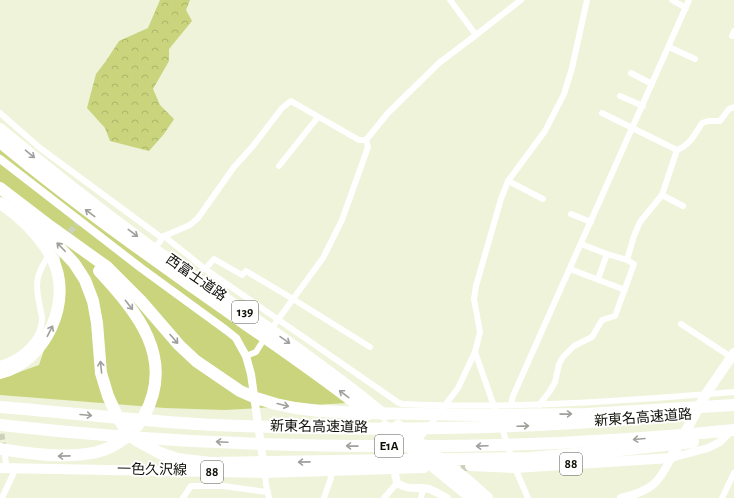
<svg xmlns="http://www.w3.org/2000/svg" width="734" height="498" font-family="'Alegreya Sans','Noto Sans JP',sans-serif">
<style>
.grass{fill:#c9d47c}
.forest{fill:url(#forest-crowns)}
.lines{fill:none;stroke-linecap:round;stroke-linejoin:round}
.minor-tunnel{stroke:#ccd1ba;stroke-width:6;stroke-dasharray:6 3;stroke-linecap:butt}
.primary-tunnel{stroke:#ccd1ba;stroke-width:10;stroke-dasharray:10 5;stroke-linecap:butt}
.minor{stroke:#fff;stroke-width:6}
.tertiary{stroke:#fff;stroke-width:8}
.primary{stroke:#fff;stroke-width:10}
.motorway{stroke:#fff;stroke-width:12}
.oneway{stroke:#9f9f9c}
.labels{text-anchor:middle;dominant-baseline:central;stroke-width:4;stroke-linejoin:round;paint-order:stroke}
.shield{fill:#fff;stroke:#565751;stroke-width:1}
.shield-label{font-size:13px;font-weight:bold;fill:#0e0f07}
.street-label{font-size:14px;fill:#0e0f07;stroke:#fff}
</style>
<defs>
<pattern id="forest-crowns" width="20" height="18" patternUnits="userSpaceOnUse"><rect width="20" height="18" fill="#c9d47c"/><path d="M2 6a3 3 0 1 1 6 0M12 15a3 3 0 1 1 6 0" fill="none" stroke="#abb56a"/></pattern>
</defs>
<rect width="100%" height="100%" fill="#eef3da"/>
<!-- grass -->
<path class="grass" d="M0 149 84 215 188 291 217 309 348 403 224 410 165 408 0 395V378L11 375 39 365 63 294 59 248 0 209Z"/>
<!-- forest -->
<path class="forest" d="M160 0H190L186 10 192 21 169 49V61L153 89 160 105 174 119 164 134 149 151 110 141 105 128 87 108 96 74 106 61 119 41 148 28Z"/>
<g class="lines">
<!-- minor-tunnel -->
<g class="minor-tunnel">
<path d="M64 239 80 220"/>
<path d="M0 425 4 451"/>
</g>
<!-- primary-tunnel -->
<path class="primary-tunnel" d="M446 467 470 466"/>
<!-- minor -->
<g class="minor">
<path d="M450 0 476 35"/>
<path d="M672 0 686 8"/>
<path d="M732 36 734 31"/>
<path d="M669 47 695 59"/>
<path d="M631 73 652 84"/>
<path d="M620 96 643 106"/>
<path d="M0 113 40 148 162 238"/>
<path d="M602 113 677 150C690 145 695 134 702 123L708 121H720L729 109 734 107"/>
<path d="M677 150 662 195 683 206"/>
<path d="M279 166 318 117"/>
<path d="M508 181 543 199"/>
<path d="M571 214 591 222"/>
<path d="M164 236 205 269 399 403 403 404C514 409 624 401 734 392"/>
<path d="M158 244 164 236 190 225 198 218 234 167 253 146 282 108 291 101 296 104 359 140H366L388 113 439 63 476 35 521 0"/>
<path d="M581 244 607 254 627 260 634 236 640 222 662 195"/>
<path d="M205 269 214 259 242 275 246 271 293 299 370 347"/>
<path d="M570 269 625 290"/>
<path d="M598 279 607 254"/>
<path d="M681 324 731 357"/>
<path d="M274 325 323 258 342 220 368 147 366 140"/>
<path d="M475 352 495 409"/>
<path d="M246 356 256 352 261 344"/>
<path d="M0 364C20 358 43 340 42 317 41 312 40 307 39 302 35 283 37 274 47 258"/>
<path d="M511 405 513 396 689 0"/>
<path d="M539 405 550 391 555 382 559 364 563 357 574 346 592 337 602 320 615 316 634 264 627 260"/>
<path d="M501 425 515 468 528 498"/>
<path d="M421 437 458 388 475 352 480 332 474 299 476 286 501 199 508 181 545 131 564 94 572 68 587 0"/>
<path d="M5 457 7 468"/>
<path d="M265 473 266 484 269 498"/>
<path d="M2 498 16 468"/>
<path d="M183 498 191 486H223L267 492"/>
<path d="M324 498 331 478 330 471"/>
<path d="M384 498 397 483"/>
<path d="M421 498 423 489"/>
<path d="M722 498 734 473"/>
</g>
<!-- tertiary -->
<g class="tertiary">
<path d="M0 159 141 268 226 330 236 338 246 356 251 374 264 467"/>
<path d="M394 469 397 483C409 491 417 486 429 489 435 491 441 495 447 498"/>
<path d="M621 498C650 491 658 485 671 458L708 448 720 442 732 429"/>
</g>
<!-- primary -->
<g class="primary">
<path d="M470 466 515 468 671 458 706 394 734 353"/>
<path d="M0 468 265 473 424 468"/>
</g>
<!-- motorway -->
<g class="motorway">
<path d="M0 129C48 169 98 208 148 245 227 301 309 353 384 415"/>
<path d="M0 142C77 206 159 263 241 321 284 351 328 381 369 414"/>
<path d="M0 188 51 227 107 267 141 301 179 345 196 361 240 391 256 398 276 404 295 408 320 411 364 413 475 415 587 414 734 405"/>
<path d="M0 203C20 216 40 236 52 258 74 300 46 362 0 373"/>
<path d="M16 214 45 232 74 263 85 280 93 301 97 323 101 373 108 396 118 418 125 429"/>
<path d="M0 407C71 413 142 421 213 425 353 431 494 430 633 419"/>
<path d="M0 425C138 441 278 447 417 446 523 446 629 441 734 430"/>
<path d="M398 426 468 481 487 498"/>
<path d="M385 427 472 498"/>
<path d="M136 440 160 453 177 459 211 463 530 458 611 451 693 442"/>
<path d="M0 449C32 454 65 459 97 452 117 447 134 433 144 416 176 358 137 312 99 271"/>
</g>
</g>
<!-- one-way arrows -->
<defs><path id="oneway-shaft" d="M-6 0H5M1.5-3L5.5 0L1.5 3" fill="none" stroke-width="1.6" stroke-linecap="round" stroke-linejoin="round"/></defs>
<g class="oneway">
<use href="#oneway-shaft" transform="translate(30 154) rotate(40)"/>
<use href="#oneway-shaft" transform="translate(90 213) rotate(-143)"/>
<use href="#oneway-shaft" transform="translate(133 233) rotate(37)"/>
<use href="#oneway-shaft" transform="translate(61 247) rotate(-134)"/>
<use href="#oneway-shaft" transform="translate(129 305) rotate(52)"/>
<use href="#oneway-shaft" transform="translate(50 331) rotate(-63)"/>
<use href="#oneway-shaft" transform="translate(174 339) rotate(49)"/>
<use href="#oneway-shaft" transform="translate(285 340) rotate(35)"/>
<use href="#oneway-shaft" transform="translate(101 367) rotate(-96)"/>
<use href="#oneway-shaft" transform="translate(344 394) rotate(-143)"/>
<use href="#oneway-shaft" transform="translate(283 405) rotate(14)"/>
<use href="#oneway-shaft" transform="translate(566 414) rotate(-1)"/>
<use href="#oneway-shaft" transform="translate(86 415) rotate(5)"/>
<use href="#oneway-shaft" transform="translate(523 426) rotate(-2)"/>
<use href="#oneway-shaft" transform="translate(639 439) rotate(175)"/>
<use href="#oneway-shaft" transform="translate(222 442) rotate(-177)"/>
<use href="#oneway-shaft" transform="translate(352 446) rotate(-179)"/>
<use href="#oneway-shaft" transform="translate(482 446) rotate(178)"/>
<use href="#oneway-shaft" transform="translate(64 456) rotate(179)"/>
<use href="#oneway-shaft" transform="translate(304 462) rotate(179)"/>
</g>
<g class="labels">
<!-- shield labels -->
<g class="shield">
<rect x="232" y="301" width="26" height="22" rx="3"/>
<rect x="375" y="435" width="28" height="22" rx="3"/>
<rect x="560" y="453" width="22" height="22" rx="3"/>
<rect x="201" y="461" width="22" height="22" rx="3"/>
</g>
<g class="shield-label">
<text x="245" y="312">139</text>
<text x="389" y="446">E1A</text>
<text x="571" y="464">88</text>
<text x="212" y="472">88</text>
</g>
<!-- street labels -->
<g class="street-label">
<text transform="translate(196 278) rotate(35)">西富士道路</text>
<text transform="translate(643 418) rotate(-4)">新東名高速道路</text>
<text transform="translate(319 427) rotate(1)">新東名高速道路</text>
<text transform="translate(152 470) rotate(1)">一色久沢線</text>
</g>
</g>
</svg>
